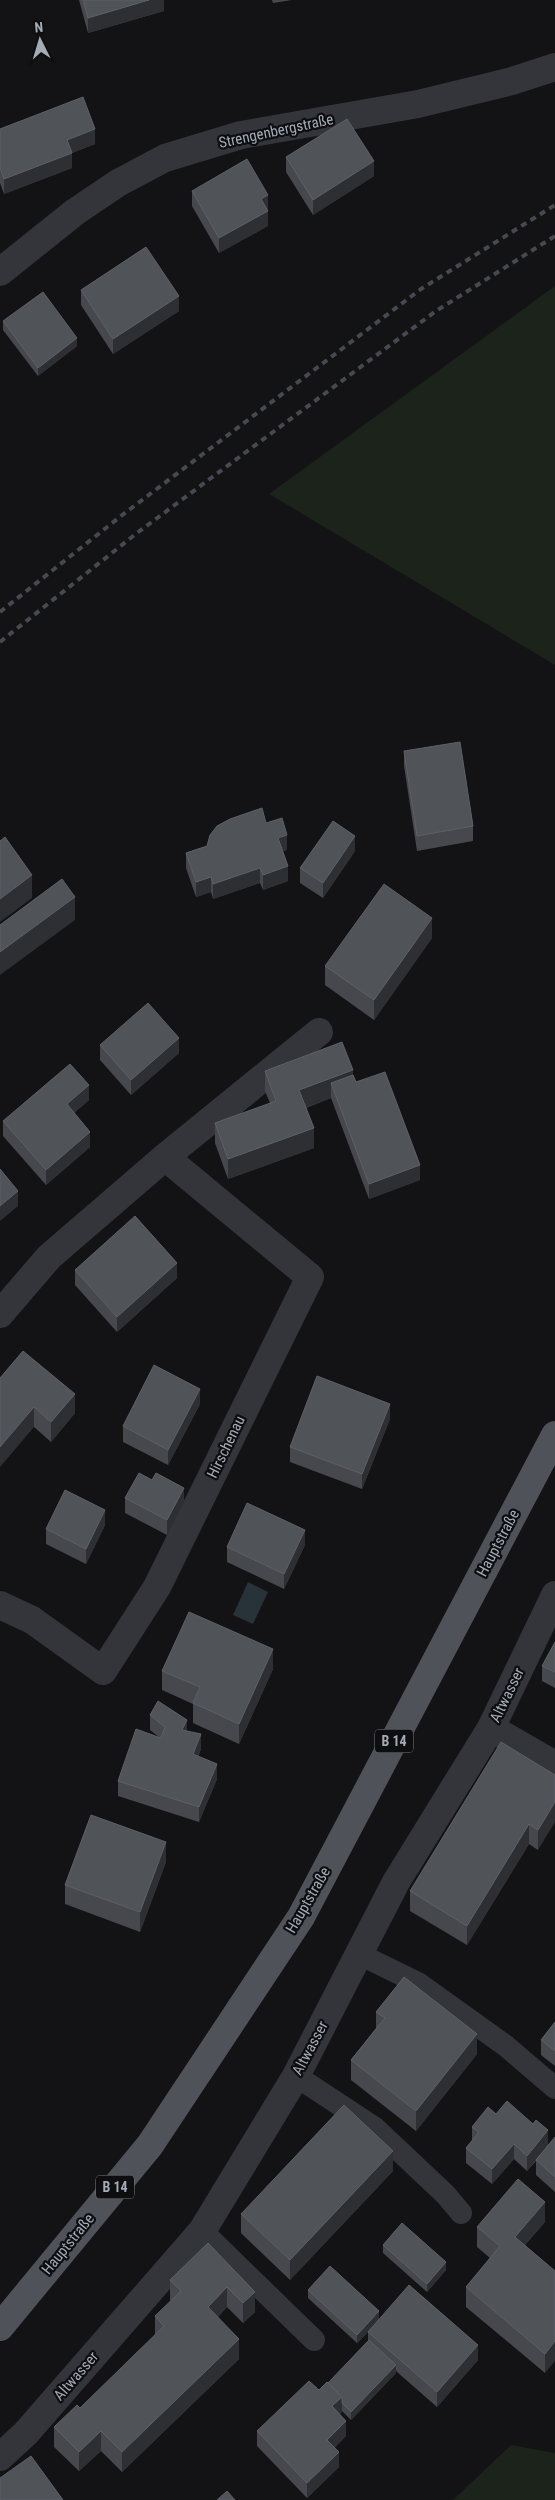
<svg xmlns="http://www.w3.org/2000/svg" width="555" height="2500" font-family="'Roboto Condensed',sans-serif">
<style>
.green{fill:#1b231b}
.water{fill:#283339}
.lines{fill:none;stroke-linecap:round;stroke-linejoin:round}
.lane{stroke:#34353a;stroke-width:22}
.street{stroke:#34353a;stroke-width:28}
.primary{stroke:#4f5259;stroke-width:28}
.rail{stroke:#46494f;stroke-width:4;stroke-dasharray:6 5;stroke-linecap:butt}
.wall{fill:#46484d}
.shaded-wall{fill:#2d2f32}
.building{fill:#505358;stroke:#5d6167}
.labels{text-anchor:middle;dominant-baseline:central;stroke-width:4.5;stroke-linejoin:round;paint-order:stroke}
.shield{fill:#0e0e10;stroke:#767c84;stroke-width:1}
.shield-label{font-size:14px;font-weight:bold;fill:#a3abb6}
.street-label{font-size:15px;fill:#a3abb6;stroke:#0e0e10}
</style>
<rect width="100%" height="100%" fill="#131315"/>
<!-- green -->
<g class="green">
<path d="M555 286V665L269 494Z"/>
<path d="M511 2445 555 2453V2500H453Z"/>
</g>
<!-- water -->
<path class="water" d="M248 1582 268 1592 253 1624 233 1615Z"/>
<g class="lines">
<!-- lane -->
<g class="lane">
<path d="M359 1954 418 1983 506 2046 555 2088"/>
<path d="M296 2076 375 2128 446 2195 461 2213"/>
<path d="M202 2231 314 2340"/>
</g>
<!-- street -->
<g class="street">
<path d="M0 272 75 212 118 183 165 158 241 135 418 104 512 81 555 67"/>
<path d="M165 1157 319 1032"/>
<path d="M0 1314 49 1257 165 1157 310 1277 157 1587 103 1671 32 1620 0 1605"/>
<path d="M491 1728 555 1765"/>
<path d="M0 2457 26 2433 202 2231 296 2076 396 1882 491 1728 555 1595"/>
</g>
<!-- primary -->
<path class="primary" d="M0 2327 150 2145 301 1917 555 1435"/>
<!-- rail -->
<g class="rail">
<path d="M0 612 121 516 421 289 555 205"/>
<path d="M0 642 137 533 436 311 555 236"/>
</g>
</g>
<!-- wall -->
<g class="wall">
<path d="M79 0H164V11L88 33Z"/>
<path d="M272 0H292L273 3Z"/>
<path d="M0 129 95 144 72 153V168L4 194 0 183Z"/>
<path d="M286 157 374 176 313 215 286 172Z"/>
<path d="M192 191 268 210V226L219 253 192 206Z"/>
<path d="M81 290 179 311 113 354 81 305Z"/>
<path d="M3 321 77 346 38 376 3 330Z"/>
<path d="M404 751 473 826V841L417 851 404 766Z"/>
<path d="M266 823 287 850 282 851 288 881 263 890 260 883 213 899 211 892 196 897 186 868V853L207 846Z"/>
<path d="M355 851 323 898 300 883V868Z"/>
<path d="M432 938 374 1020 325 985V966Z"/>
<path d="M100 1045 179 1053 131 1095 100 1060Z"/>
<path d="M265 1071 353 1075 356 1082 420 1180 369 1199 331 1098 306 1108 314 1148 228 1179 215 1143V1123L270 1103 265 1091Z"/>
<path d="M89 1100 74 1113 90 1147 46 1185 3 1136V1121Z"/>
<path d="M75 1270 177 1278 117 1332 75 1285Z"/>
<path d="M0 1378 75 1413 51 1442 34 1427Z"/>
<path d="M200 1404 168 1465 123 1442V1426Z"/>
<path d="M390 1419 362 1489 290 1462V1447Z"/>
<path d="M152 1480 184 1503 167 1535 125 1513V1498Z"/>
<path d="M105 1525 86 1564 46 1544V1529Z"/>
<path d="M305 1545 284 1589 227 1562V1547Z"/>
<path d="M555 1642V1688L542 1681V1666Z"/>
<path d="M273 1669 239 1744 193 1723V1704L162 1690V1671Z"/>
<path d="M150 1715 187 1731 201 1749 198 1757 217 1779 199 1822 118 1796V1781L159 1737 150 1730Z"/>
<path d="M555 1775 538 1850 529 1844 467 1945 410 1911V1891Z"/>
<path d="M166 1862 140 1932 65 1904V1885Z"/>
<path d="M376 2012 477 2054 416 2131 351 2080V2060L376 2028Z"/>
<path d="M555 2022V2066L541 2055V2040Z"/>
<path d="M496 2114 548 2145 555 2137V2192L536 2175V2161L527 2171 514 2159 492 2184 466 2163V2148L472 2141V2127Z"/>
<path d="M393 2171 290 2280 241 2233V2214Z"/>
<path d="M545 2222 525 2245 555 2271 545 2373 466 2307V2287L490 2258 477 2247V2227Z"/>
<path d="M208 2243 255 2312 243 2323 227 2307 218 2317 239 2359 122 2472 101 2451 79 2471 54 2447V2427L80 2408 155 2335V2316L171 2301 170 2300V2280Z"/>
<path d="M383 2245 446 2270 427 2292 383 2253Z"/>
<path d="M308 2290 478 2360 437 2407 396 2371V2373L351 2420 342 2411 340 2414 346 2436 335 2447 339 2467 307 2498 257 2446V2431L319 2390 328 2383 368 2341V2332L357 2343 308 2298Z"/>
</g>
<!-- shaded-wall -->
<g class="shaded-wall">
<path d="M149 0H164V11L88 33V18Z"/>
<path d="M95 129V144L67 155V140Z"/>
<path d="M72 153V168L4 194V179Z"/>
<path d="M374 161V176L313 215V200Z"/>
<path d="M268 195V210L261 214V199Z"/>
<path d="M268 211V226L219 253V238Z"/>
<path d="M179 296V311L113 354V339Z"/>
<path d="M77 338V346L38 376V368Z"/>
<path d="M287 835V850L278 853V838Z"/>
<path d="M355 836V851L323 898V883Z"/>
<path d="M288 866V881L263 890V875Z"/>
<path d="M260 868V883L213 899V884Z"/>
<path d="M32 875V898L0 922V899Z"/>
<path d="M211 877V892L196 897V882Z"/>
<path d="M75 897V920L0 975V952Z"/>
<path d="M432 918V938L374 1020V1000Z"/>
<path d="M179 1038V1053L131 1095V1080Z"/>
<path d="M353 1070V1090L331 1083V1098L299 1110V1090Z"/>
<path d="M89 1085V1100L67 1119V1104Z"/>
<path d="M314 1128V1148L228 1179V1159Z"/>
<path d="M90 1132V1147L46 1185V1170Z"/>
<path d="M420 1165V1180L369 1199V1184Z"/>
<path d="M18 1191V1206L0 1221V1206Z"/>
<path d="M177 1263V1278L117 1332V1317Z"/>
<path d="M200 1389V1404L168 1465V1450Z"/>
<path d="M75 1394V1413L51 1442V1422Z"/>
<path d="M390 1404V1419L362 1489V1474Z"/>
<path d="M34 1407V1427L0 1467V1447Z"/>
<path d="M184 1488V1503L167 1535V1520Z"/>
<path d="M105 1510V1525L86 1564V1549Z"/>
<path d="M305 1530V1545L284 1589V1574Z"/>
<path d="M273 1649V1669L239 1744V1724Z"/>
<path d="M187 1720V1735L182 1730Z"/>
<path d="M201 1734V1749L193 1769V1754Z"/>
<path d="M217 1764V1779L199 1822V1807Z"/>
<path d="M555 1802V1822L538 1850V1830Z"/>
<path d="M529 1824V1844L467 1945V1926Z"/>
<path d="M166 1842V1862L140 1932V1912Z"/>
<path d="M477 2034V2054L416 2131V2111Z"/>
<path d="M548 2130V2145L527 2171V2156Z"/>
<path d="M514 2144V2159L492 2184V2169Z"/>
<path d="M393 2151V2171L290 2280V2260Z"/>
<path d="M545 2202V2222L515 2256V2237Z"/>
<path d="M446 2262V2270L427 2292V2284Z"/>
<path d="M227 2287V2307L208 2327V2307Z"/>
<path d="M255 2292V2312L243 2323V2303Z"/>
<path d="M379 2311V2320L357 2343V2335Z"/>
<path d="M239 2339V2359L122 2472V2452Z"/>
<path d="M555 2341V2361L545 2373V2354Z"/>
<path d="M478 2345V2360L437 2407V2392Z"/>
<path d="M396 2365V2373L351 2420V2412Z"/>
<path d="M342 2397V2412L332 2421V2406Z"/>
<path d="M346 2421V2436L327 2455V2440Z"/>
<path d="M101 2431V2451L79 2471V2452Z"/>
<path d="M339 2452V2467L307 2498V2483Z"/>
</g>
<!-- building -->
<g class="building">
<path d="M83 0H149L88 18Z"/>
<path d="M83 97 95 129 67 140 72 153 4 179 0 168V129Z"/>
<path d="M347 119 374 161 313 200 286 157Z"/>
<path d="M247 159 268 195 261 199 268 211 219 238 192 191Z"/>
<path d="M146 247 179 296 113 339 81 290Z"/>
<path d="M43 292 77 338 38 368 3 321Z"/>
<path d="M460 742 473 826 417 836 404 751Z"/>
<path d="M262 808 266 823 282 818 287 835 278 838 288 866 263 875 260 868 213 884 211 877 196 882 186 853 207 846 210 835 217 826 230 819Z"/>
<path d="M333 821 355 836 323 883 300 868Z"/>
<path d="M5 837 32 875 0 899V841Z"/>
<path d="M62 879 75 897 0 952V925Z"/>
<path d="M384 884 432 918 374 1000 325 966Z"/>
<path d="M148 1003 179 1038 131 1080 100 1045Z"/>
<path d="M342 1042 353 1070 299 1090 314 1128 228 1159 215 1123 276 1101 265 1071Z"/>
<path d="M70 1064 89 1085 67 1104 90 1132 46 1170 3 1121Z"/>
<path d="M385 1072 420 1165 369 1184 331 1083 353 1075 356 1082Z"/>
<path d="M0 1169 18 1191 0 1206Z"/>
<path d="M135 1216 177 1263 117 1317 75 1270Z"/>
<path d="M23 1351 75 1394 51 1422 34 1407 0 1447V1378Z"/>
<path d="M154 1365 200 1389 168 1450 123 1426Z"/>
<path d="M317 1376 390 1404 362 1474 290 1447Z"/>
<path d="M139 1473 152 1480 156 1473 184 1488 167 1520 125 1498Z"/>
<path d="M65 1490 105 1510 86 1549 46 1529Z"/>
<path d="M247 1503 305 1530 284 1574 227 1547Z"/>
<path d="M189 1612 273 1649 239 1724 193 1703 200 1687 162 1671Z"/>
<path d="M555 1642V1672L542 1666Z"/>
<path d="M158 1701 187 1720 182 1730 201 1734 193 1754 217 1764 199 1807 118 1781 136 1729 161 1738 165 1727 150 1715Z"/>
<path d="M501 1742 555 1775V1802L538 1830 529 1824 467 1926 410 1891Z"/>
<path d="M91 1815 166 1842 140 1912 65 1885Z"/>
<path d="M404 1977 477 2034 416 2111 351 2060 385 2018 376 2012Z"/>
<path d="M555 2022V2051L541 2040Z"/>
<path d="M507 2101 533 2124 536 2120 548 2130 527 2156 514 2144 492 2169 466 2148 479 2132 472 2127 488 2107 496 2114Z"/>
<path d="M344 2105 393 2151 290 2260 241 2214Z"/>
<path d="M555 2137V2177L536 2160Z"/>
<path d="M518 2179 545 2202 515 2237 555 2271V2341L545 2354 466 2287 500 2246 477 2227Z"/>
<path d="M402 2223 446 2262 427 2284 383 2245Z"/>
<path d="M208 2243 255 2292 243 2303 227 2287 208 2307 239 2339 122 2452 101 2431 79 2452 54 2427 77 2405 80 2408 164 2326 155 2316 181 2291 170 2280Z"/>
<path d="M330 2266 379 2311 357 2335 308 2290Z"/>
<path d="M409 2285 478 2345 437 2392 368 2332Z"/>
<path d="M369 2340 396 2365 351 2412 342 2403V2397L328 2383Z"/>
<path d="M309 2381 319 2390 327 2382 342 2397 332 2406 346 2421 327 2440 339 2452 307 2483 257 2431Z"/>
<path d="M31 2456 63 2500H0V2478Z"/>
<path d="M227 2491 235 2500H217Z"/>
</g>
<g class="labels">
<!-- shield labels -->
<g class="shield">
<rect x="375" y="1729.5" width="38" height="23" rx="4"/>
<rect x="96" y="2175.5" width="38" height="23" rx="4"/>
</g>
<g class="shield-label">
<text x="394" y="1741">B 14</text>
<text x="115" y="2187">B 14</text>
</g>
<!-- street labels -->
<g class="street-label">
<text transform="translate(276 131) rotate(-12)">Strengenbergstraße</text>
<text transform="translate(226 1447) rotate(-64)">Hirschenau</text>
<text transform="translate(498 1543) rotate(-62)">Hauptstraße</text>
<text transform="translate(507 1695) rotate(-64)">Altwasser</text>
<text transform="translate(308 1900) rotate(-60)">Hauptstraße</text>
<text transform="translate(310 2048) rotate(-62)">Altwasser</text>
<text transform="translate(68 2244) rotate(-51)">Hauptstraße</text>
<text transform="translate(76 2376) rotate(-49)">Altwasser</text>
</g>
</g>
<!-- north arrow -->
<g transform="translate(40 40) rotate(355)" stroke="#0e0e10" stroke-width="4" paint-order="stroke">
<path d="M0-4L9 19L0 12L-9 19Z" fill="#a3abb6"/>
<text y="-8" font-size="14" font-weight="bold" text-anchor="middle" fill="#a3abb6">N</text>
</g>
</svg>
